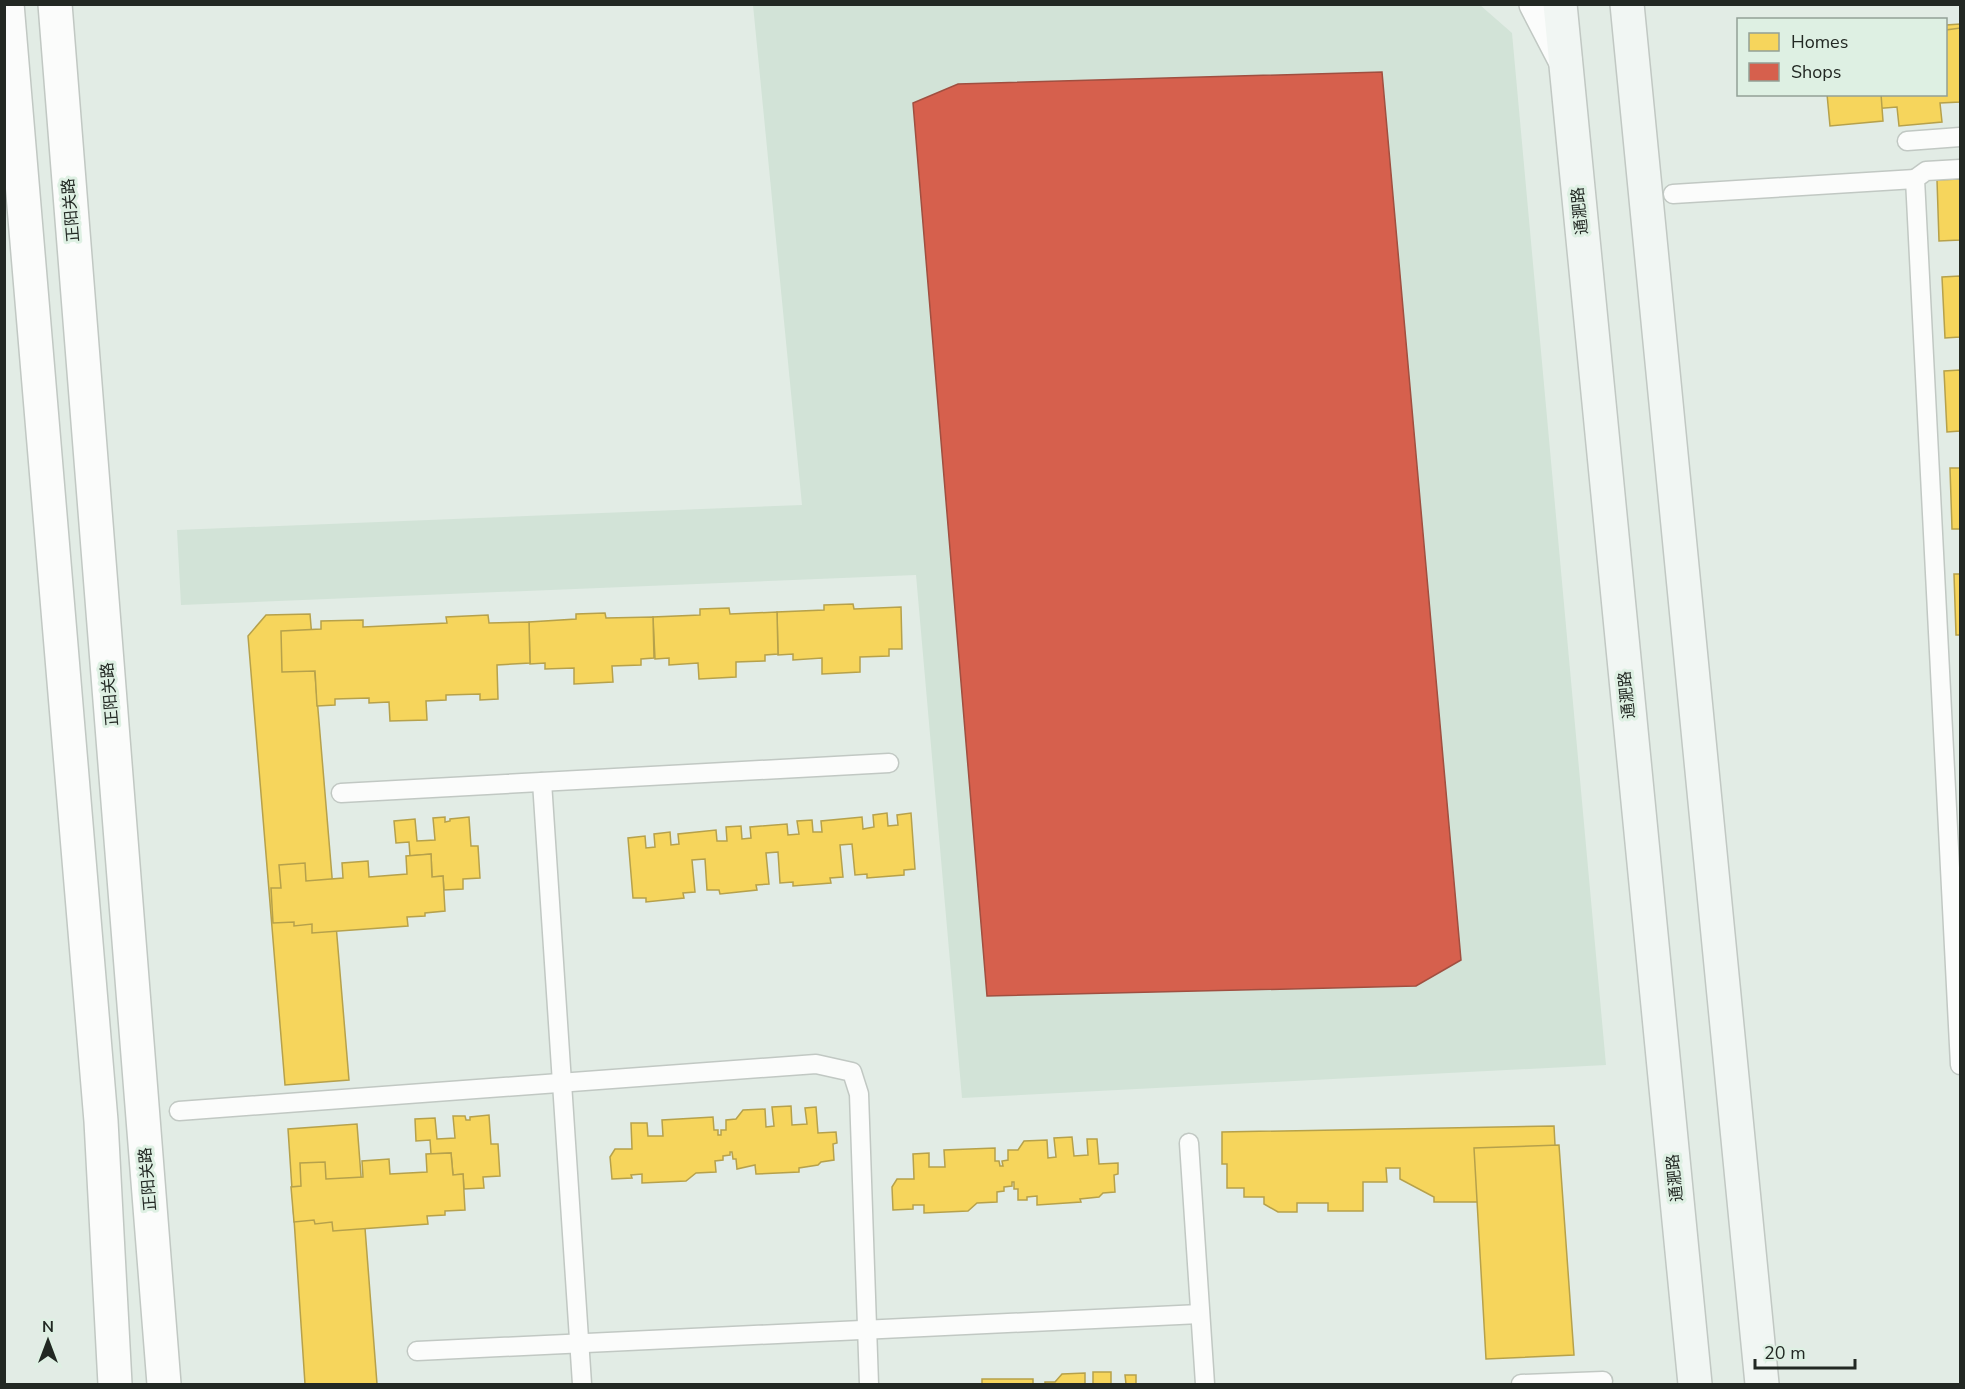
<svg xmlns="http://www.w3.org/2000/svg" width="1965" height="1389" font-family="'Nunito Sans','Noto Sans SC',sans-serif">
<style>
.built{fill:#d2e3d7}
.homes{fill:#f6d55c;stroke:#b6a14b;stroke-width:1.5}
.shops{fill:#d6604d;stroke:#a04f40;stroke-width:1.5}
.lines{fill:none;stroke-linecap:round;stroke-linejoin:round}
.service-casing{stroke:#c1c8c3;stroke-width:21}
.tertiary-casing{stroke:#c1c8c3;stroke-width:36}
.secondary-casing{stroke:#c1c8c3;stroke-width:36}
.service{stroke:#fbfcfb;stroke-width:18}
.tertiary{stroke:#fbfcfb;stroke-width:33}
.secondary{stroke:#f1f6f3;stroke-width:33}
.labels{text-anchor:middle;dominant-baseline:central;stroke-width:6;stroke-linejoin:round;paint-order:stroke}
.street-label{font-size:16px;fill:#222823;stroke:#def0e3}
</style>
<rect width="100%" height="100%" fill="#e2ece5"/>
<!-- built -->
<path class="built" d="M753 5H1480L1512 33 1606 1065 962 1098 916 575 181 605 177 530 802 505Z"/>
<!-- homes -->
<g class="homes">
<path d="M1960 24V71L1946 72V25Z"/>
<path d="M1960 28V102L1940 103 1942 122 1899 126 1897 107 1872 109 1871 94H1946V30Z"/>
<path d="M1827 94H1881L1883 121 1830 126Z"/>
<path d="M1960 179V240L1939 241 1937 180Z"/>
<path d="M1960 276V337L1945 338 1942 277Z"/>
<path d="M1960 370V431L1947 432 1944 371Z"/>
<path d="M1950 468H1960V529H1952Z"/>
<path d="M1954 574H1960V635H1956Z"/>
<path d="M853 604 854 609 901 607 902 649H889V656L860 657V672L822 674V658L793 660V654L778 655 777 612 824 610V605Z"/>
<path d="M729 608 730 614 777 612 778 654 765 655V661L736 662V677L699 679 698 663 669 665V658L655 659 653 617 700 615V609Z"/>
<path d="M605 613 606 618 653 617 654 658 641 659V665L612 666 613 682 574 684V668L545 669V663L530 664 529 622 576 619V614Z"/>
<path d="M310 614 349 1080 285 1085 248 636 266 615Z"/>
<path d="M488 615 489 623 529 622 530 663 497 665 498 699 480 700V694L446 695V700L426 701 427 720 390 721 389 702 369 703V698L335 699V705L317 706 315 671 282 672 281 631 321 629V621L363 620V627L447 623 446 617Z"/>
<path d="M887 813 888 826 898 825 897 815 911 813 915 869 904 870V875L867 878V874L855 875 852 844 840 845 843 877 830 878 831 883 793 886V882L780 883 778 852 766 853 769 884 756 885 757 890 720 894 719 890H707L705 859 692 860 695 892 683 893 684 898 646 902V898H633L628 838 645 836 646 848 655 847 654 834 670 832 671 845 679 844 678 834 716 830 717 841H727L726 827 741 826 742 839 751 838 750 827 787 824 788 835 799 834 797 821 812 820 813 832H822L821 821 862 817 863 829 874 827 873 815Z"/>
<path d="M445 817V822L450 821V819L469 817 471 846H478L480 878 463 879V889L444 890 443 876 432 877 431 854 410 856 409 842 396 843 394 821 415 819 417 841 435 840 433 818Z"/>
<path d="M431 854 432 877 443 876 445 911 425 913V916L407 917 408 926 312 933V924L294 926V922L273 923 271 888H281L279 865 305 863 306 881 343 878 342 863 368 861 369 877 407 874 406 856Z"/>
<path d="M791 1106 792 1125 807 1124 805 1108 816 1107 818 1133 836 1132 837 1143 833 1144 834 1160 821 1162 818 1165 799 1168V1172L756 1174 755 1165 737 1169 736 1159H733L732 1152H730V1155L723 1156V1160L715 1161 716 1172 696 1173 686 1181 642 1183V1174L631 1175 632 1178 612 1179 610 1157 615 1149H632L631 1123H647L648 1136H663L662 1120 713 1117 714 1130H718V1135H721V1130H726V1120L736 1119 743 1110 765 1109 766 1127 774 1126 772 1107Z"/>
<path d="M489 1115 491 1144H498L500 1176 483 1177 484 1188 464 1189 463 1174 453 1175 451 1153 431 1154 430 1140 416 1141 415 1119 435 1118 437 1139 455 1138 453 1116H465L466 1120H470V1117Z"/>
<path d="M357 1124 377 1384H305L288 1129Z"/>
<path d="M1554 1126 1556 1164H1536V1176H1527V1193H1507V1202H1434V1197L1400 1179V1168H1386L1387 1182H1363V1211H1328V1203H1297V1212H1278L1264 1204V1197H1244V1188H1227V1164H1222V1132Z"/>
<path d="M1072 1137 1074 1156 1088 1155 1087 1139H1097L1099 1164 1118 1163V1174L1114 1175 1115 1192 1103 1193 1099 1197 1080 1199 1081 1202 1037 1205V1196L1027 1197V1200H1018V1189H1014V1182H1012V1186L1004 1187V1191L997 1192V1202L977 1203 968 1211 924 1213V1205H913V1209L893 1210 892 1187 897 1179H914L913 1154 929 1153V1167H945L944 1150 995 1148V1161H999L1000 1166H1003L1002 1161 1008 1160V1150H1018L1024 1141 1047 1140 1048 1158 1056 1157 1054 1138Z"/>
<path d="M1559 1145 1574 1355 1486 1359 1474 1148Z"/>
<path d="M451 1153 453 1175 463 1174 465 1210 445 1211V1215L427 1216 428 1224 333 1231 332 1222 315 1224 314 1220 294 1222 291 1187 301 1186 300 1163 325 1162 326 1179 363 1177 362 1161 389 1159 390 1174 427 1172 426 1154Z"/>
<rect x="1093" y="1372" width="18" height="12"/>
<path d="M1085 1373V1384H1045V1382H1055L1062 1374Z"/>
<path d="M1125 1375H1136V1384H1126Z"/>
<rect x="982" y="1379" width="51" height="5"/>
</g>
<!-- shops -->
<path class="shops" d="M1382 72 1461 960 1416 986 987 996 913 103 958 84Z"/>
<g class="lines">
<!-- service casing -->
<g class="service-casing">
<g id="service">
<path d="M1907 141 1960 137"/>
<path d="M1960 169 1926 171 1915 179 1960 1065"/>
<path d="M1673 194 1915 179"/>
<path d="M542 782 582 1384"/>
<path d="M341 793 889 763"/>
<path d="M179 1111 816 1064 852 1072 859 1094 869 1384"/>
<path d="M1189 1143 1205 1384"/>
<path d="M417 1351 1200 1314"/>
<path d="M1521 1384 1603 1381"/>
</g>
</g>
<!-- tertiary casing -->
<g class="tertiary-casing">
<g id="tertiary">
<path d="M7 4 101 1121 115 1384"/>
<path d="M55 4 164 1384"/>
<path d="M1536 4 1565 60"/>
</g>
</g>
<!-- secondary casing -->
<g class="secondary-casing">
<g id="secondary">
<path d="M1560 4 1695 1384"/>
<path d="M1627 4 1762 1384"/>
</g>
</g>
<!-- service -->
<use href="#service" class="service"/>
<!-- tertiary -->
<use href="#tertiary" class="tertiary"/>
<!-- secondary -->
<use href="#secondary" class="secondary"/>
</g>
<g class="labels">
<!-- street labels -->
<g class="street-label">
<text transform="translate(71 210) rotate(-95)">正阳关路</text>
<text transform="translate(1580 211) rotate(-96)">通淝路</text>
<text transform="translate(110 694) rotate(-95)">正阳关路</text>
<text transform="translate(1627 695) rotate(-96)">通淝路</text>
<text transform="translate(1675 1178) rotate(-96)">通淝路</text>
<text transform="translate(148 1179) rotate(-95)">正阳关路</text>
</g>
</g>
<!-- border -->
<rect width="1965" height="1389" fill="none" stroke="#222823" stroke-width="12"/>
<!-- legend -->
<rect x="1737" y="18" width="210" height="78" fill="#def0e3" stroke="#93a096" stroke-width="1.5"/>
<rect x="1749" y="33" width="30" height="18" fill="#f6d55c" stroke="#93a096" stroke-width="1.5"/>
<text x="1791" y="48" font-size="18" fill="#222823">Homes</text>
<rect x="1749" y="63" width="30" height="18" fill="#d6604d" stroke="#93a096" stroke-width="1.5"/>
<text x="1791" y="78" font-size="18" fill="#222823">Shops</text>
<!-- north arrow -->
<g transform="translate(48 1341)" stroke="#def0e3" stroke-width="4.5" paint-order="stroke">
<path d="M0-4.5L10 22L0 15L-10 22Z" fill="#222823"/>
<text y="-9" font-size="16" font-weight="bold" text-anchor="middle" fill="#222823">N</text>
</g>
<!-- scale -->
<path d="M1755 1359v9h100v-9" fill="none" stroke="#222823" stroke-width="3"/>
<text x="1764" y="1359" font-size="18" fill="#222823" stroke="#def0e3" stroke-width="4.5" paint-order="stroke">20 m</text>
</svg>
